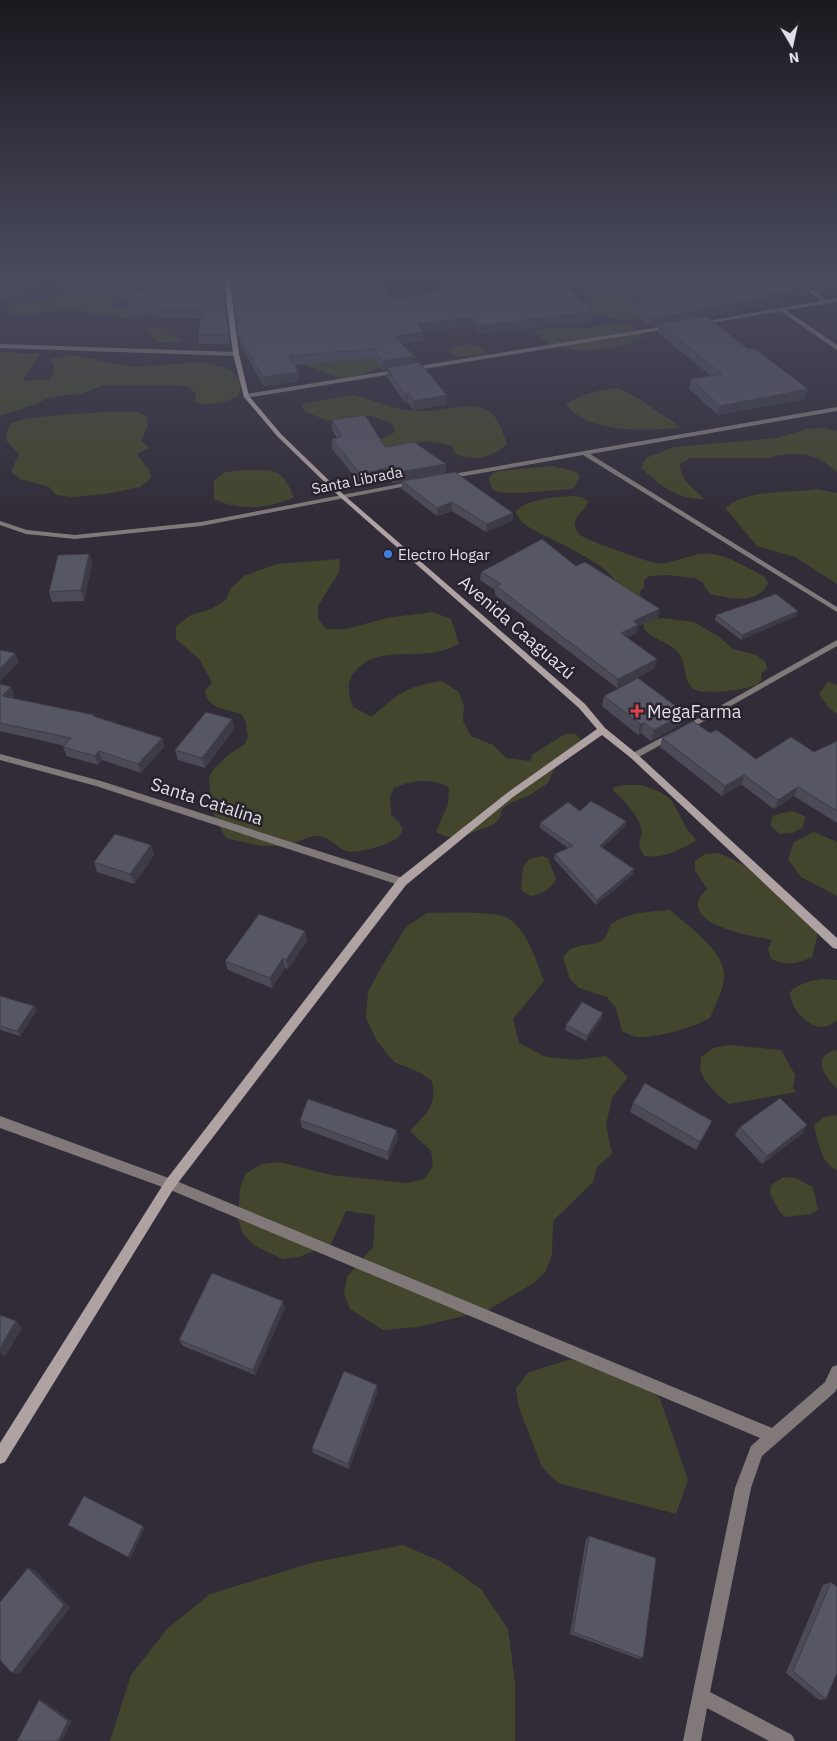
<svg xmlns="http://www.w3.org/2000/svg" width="837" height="1741" font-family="'IBM Plex Sans',sans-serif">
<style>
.green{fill:#43462c}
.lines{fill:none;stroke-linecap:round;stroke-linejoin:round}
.street{fill:#817979;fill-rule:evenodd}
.secondary{fill:#afa2a3;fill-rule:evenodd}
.wall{fill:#4b4a56}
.shaded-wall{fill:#3d3c46}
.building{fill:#575664;stroke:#3d3c46}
.shop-dot{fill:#3f7fe0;stroke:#28222d;stroke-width:2}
.health-dot{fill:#e0444e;stroke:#28222d;stroke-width:2}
.labels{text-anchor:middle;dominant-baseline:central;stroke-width:5;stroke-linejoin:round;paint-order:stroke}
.far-street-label{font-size:15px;fill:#e2dee5;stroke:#28222d}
.far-poi-label{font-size:15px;fill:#e2dee5;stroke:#28222d;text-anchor:start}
.street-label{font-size:18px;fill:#e2dee5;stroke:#28222d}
.poi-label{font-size:18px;fill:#e2dee5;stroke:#28222d;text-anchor:start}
</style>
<rect width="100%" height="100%" fill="#322c38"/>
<!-- green -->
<g class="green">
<path d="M0 273H45L38 277 45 283 37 293 0 299Z"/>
<path d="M76 273 120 274 139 277 159 275 167 280 188 279 120 300 113 304 114 308H130L147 316 130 319 118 318 114 314 96 315 71 308 22 316 10 314 6 311 9 304 29 298 48 300 58 294 57 285 61 280Z"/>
<path d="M562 273H666L675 317C651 319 599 325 583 306L586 301C581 286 564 285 562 273Z"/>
<path d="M614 323 629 325 645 336C622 351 551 360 535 331 553 324 568 329 587 328 596 327 605 323 614 323Z"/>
<path d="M150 326 168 329 170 335 182 339C172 344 160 345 152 338V333L145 329Z"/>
<path d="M466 344 481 347 488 353 460 357 449 353 453 346Z"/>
<path d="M399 345 411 351 417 357C407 366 393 366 380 368 370 370 362 377 351 378 335 379 316 369 302 364Z"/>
<path d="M0 352 40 354 22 381 49 379 55 372 51 359 67 355 81 356 109 363 139 367 203 362 231 370 242 383 238 397C223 403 212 405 195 403L196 395 191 388 179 385H104L78 395H63L48 398 36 404 0 416Z"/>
<path d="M617 388C634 394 643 402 658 412 666 418 673 420 680 428 647 430 589 435 566 404 581 394 599 390 617 388Z"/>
<path d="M351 395C366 397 377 403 392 407 402 410 415 411 427 411 446 411 475 399 491 413 500 420 503 434 507 444 492 458 473 462 455 454L452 446C428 439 414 439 393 453L369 445 395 432 393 424 369 415 328 421 304 411 302 404Z"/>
<path d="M104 412H138L147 417 148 425 141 441 149 448 137 454 149 470 151 478 140 487 105 494 72 497 56 495 49 487 20 479 11 472 19 454 6 440C6 435 7 429 10 425 20 415 86 414 104 412Z"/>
<path d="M824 428 837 431V472C822 459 810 452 789 454 782 455 776 455 769 458H691L680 464C680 480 694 489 705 499 675 499 663 487 641 468L646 458 674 447 778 438 806 429Z"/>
<path d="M552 466 577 472 580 477 574 488C561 490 505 496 496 491 490 489 490 482 489 478L493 473 500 471Z"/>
<path d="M244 470C275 470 281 467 294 497 270 509 238 511 214 499V480L225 472Z"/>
<path d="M817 489 837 493V584L795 557 757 546 725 508C750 488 787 494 817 489Z"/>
<path d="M571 496 581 497 588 501C586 511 575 514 575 525 576 529 577 532 580 535 586 540 648 562 656 563 677 565 692 551 712 554 730 556 749 569 765 577L768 583C758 606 729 598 710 594L702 582 695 578 667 575 649 576 644 580V587L640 592 641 597 618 587C612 563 547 539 527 526L521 521 515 512C528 498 553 498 571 496Z"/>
<path d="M340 559 339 572 318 606V619L326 629H346L387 618 432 612 451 619 459 644C453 646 447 650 441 651 413 658 380 647 358 668 345 680 348 692 353 707L372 717C400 692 405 687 442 681L459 692 464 706 463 721 471 736 493 745 506 758 530 761 533 754 565 734H576L582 742 559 758 548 783 530 795 510 803 502 809 500 818 493 825 471 833 448 837 436 832 448 804 449 787C432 778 411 780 394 788L390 797 391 815 399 822 403 830C401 833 399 837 396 839 387 845 357 854 347 851 336 848 330 836 317 836 307 836 300 842 291 844 268 849 249 844 226 838L216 821 211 802 209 777 214 769 228 755 245 744 248 736 245 720 241 714C226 709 206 708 205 690L212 683 200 660 176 639V626L191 615 211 609 226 600 231 588 244 576 277 564Z"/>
<path d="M661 618 694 622 719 637 733 649 756 655 765 661 767 669 761 674 762 680C760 681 758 684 756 685 746 690 700 696 692 688 682 677 687 660 676 650 666 641 653 640 644 629L643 623Z"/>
<path d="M828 682 837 685V714L828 707 819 694Z"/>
<path d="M641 785C677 797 670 799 687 829 690 834 694 836 696 841 679 850 663 859 644 856L639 846C639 841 642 836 642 831 639 816 625 800 613 791L614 787 626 785Z"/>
<path d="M793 811 806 817 802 828 792 833 780 834 771 826 772 817 781 813Z"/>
<path d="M814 832 837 842V896L801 877 788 859 794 842Z"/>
<path d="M717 853C757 866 784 897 815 924L817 937 812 957C796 964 787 966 771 959L768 949 772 940C751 936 671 923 707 889L695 870V861L705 854Z"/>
<path d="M542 856 548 858 556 879C552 889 540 895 530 896L521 890 523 868 529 859Z"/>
<path d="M670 910C686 924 724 951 724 974 725 988 715 1005 710 1018 691 1028 659 1038 637 1037 632 1036 627 1033 622 1031L616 1008 607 997 579 988 570 979 563 958C565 955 568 950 571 949 589 940 604 951 610 925 627 912 648 912 670 910Z"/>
<path d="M427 913C445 913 499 910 511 920 529 935 536 961 544 981L513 1019 519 1043 546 1057 576 1060 606 1056 628 1077 612 1098 606 1125 612 1154 597 1167 593 1182 553 1221 552 1254 546 1271 534 1283 488 1310 418 1327 383 1330 350 1309 344 1294 347 1277 373 1247 375 1215 346 1211 331 1244 299 1257 283 1259 255 1246 243 1234 238 1219 240 1188 246 1173 262 1164 280 1162 331 1175 406 1183 424 1179 433 1166 431 1151 410 1131C426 1114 437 1106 432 1081L421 1073 394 1062 377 1041 366 1018 368 992 382 966 406 927Z"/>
<path d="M823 979 837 980V1021C832 1023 828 1027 823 1027 806 1027 790 1007 790 992 799 983 811 981 823 979Z"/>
<path d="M729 1045 781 1050 795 1075 793 1088 796 1092 729 1104 717 1094 706 1082 700 1070 701 1057 713 1048Z"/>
<path d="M837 1050V1088C823 1076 811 1055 837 1050Z"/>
<path d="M837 1115V1170C821 1164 818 1141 814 1125L824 1117Z"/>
<path d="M784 1177 795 1178 813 1187 818 1210 811 1214 785 1217 779 1211 770 1193 771 1185Z"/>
<path d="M586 1359 645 1385 660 1399 688 1480 676 1514 558 1483 542 1467 519 1408 516 1388 529 1372 568 1360Z"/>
<path d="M403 1545 442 1562 481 1589 508 1629 515 1682V1741H110L131 1675 168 1628 210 1594 311 1563Z"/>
</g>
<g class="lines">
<!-- street -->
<g class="street">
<path d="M783 273H789L827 300 837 298V302L786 310 837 345V350L780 311 699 325 696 323 821 301Z"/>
<path d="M287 275 289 278 227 285 224 283Z"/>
<path d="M672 325 675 327 674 328 246 398 243 396 246 394Z"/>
<path d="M0 344 236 352 239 354 236 356 0 348Z"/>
<path d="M837 407V411L590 454 837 607V612L583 455 447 479 444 477 447 475Z"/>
<path d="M415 481 417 482V484L201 526 75 539 26 534 0 525V521L27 530 75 535 201 522Z"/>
<path d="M837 640V646L688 730 685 731 681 728Z"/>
<path d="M672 732 676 735 675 737 637 758H631L629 756 631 754Z"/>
<path d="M0 754 101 781 406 879 407 882 406 885 402 886 96 786 0 760Z"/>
<path d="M0 1116 174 1180 772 1428 825 1382 832 1367 837 1365V1388L835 1392 762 1456 751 1488 710 1692 792 1735 795 1741H769L707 1708 701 1741H683L735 1488 751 1446 760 1438 168 1189 0 1128Z"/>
</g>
<!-- secondary -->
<path class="secondary" d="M223 273H229L239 354 249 396 281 434 344 495 585 704 605 728 637 754 837 938V949L833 948 631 758 602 735 513 797 406 885 174 1188 5 1462 0 1464V1443L166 1180 398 879 507 793 597 729 579 708 340 497 277 436 244 397 233 354Z"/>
</g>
<!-- wall -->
<g class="wall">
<path d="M173 273H206L201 286 222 284 230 344H199L198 335 200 319 130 315 128 307 168 284Z"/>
<path d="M271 273H376L393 300 444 289 431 273H554L592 312 591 321 478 334 474 326 422 331 423 341 402 344 413 363 447 395V404L413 410 408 403H405L387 377V369L382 370 374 358 294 365 299 381 264 386 240 344 232 283 274 279 273 275H272Z"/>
<path d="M627 273H837L821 294 812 287 810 295 767 302 766 306 697 317 805 399 718 415 689 389 691 379 711 376 658 333 659 325 651 327 630 310 632 302 646 301 641 296 643 288Z"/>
<path d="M332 420 385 447 446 464V473L513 513 512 521 486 532 452 511 437 516 402 489V482L393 483 387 478 360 483 332 449V439L337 438 332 430Z"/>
<path d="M89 554 92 564 84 601 52 602 49 592Z"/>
<path d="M576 566 658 618 638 626 636 633 627 638 655 668 617 688 495 595V590L480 580 481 572Z"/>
<path d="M798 611 796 616 741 640 715 620 716 615Z"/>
<path d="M0 684 11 687 14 696 13 698 94 715 95 717 162 738 164 747 141 773 102 760 98 765 67 756 63 747 65 746 0 731Z"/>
<path d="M604 696 685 713 682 724 651 741 641 733 638 735 602 706Z"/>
<path d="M232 719 234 729 205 768 178 760 175 750Z"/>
<path d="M710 733 756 759 814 752 837 741V823L794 796 774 809 741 784 722 796 660 747 662 738Z"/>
<path d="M580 811 626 821 625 827 602 847 633 874 596 905 554 859 555 854 568 848 540 828V823Z"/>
<path d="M151 845 154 855 134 884 97 872 94 862Z"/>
<path d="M305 931 307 941 288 969 285 968 272 988 228 970 225 961Z"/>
<path d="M0 996 37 1010 20 1036 0 1030Z"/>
<path d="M602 1018 586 1041 565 1030 566 1025Z"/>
<path d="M633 1103 712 1121 696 1150 630 1112Z"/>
<path d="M300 1120 397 1130 398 1138 388 1160 302 1128Z"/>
<path d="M807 1125 802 1134 762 1164 735 1135 740 1127Z"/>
<path d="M285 1308 255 1375 183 1346 179 1340Z"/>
<path d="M378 1390 349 1469 313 1453 312 1448Z"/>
<path d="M589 1536 643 1658 639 1659 570 1634 586 1539Z"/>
<path d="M831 1582 826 1699 819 1700 786 1673 823 1585Z"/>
</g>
<!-- shaded-wall -->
<g class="shaded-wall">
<path d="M202 273H206L197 295 196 286Z"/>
<path d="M837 283V291L821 294 823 285Z"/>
<path d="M812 287 810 295 767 302 766 306 697 317V319L660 324 659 325 651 327 652 318 764 295Z"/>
<path d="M592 312 591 321 478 334V326Z"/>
<path d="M474 318V326L417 332V323Z"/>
<path d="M423 332V341L395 344V336Z"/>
<path d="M413 356V365L387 368V369L382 370V361Z"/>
<path d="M299 372V381L264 386 263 377Z"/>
<path d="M808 389 805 399 718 415 720 406Z"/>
<path d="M408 393V403H405V394Z"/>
<path d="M447 395V404L413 410V401Z"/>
<path d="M446 464V474L393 483V473Z"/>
<path d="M387 468V478L360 483V474Z"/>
<path d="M452 502V511L437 516V508Z"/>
<path d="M513 513 512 521 486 532 487 524Z"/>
<path d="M89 554 92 564 84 601 81 590Z"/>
<path d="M660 609 658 618 638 626 636 633 619 642 621 633 633 621Z"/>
<path d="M798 611 796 616 741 640 742 635Z"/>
<path d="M15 653 19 662 0 682V669Z"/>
<path d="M657 659 655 668 617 688 618 679Z"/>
<path d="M11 687 14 696 6 705 2 696Z"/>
<path d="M685 713 682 724 651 741 654 730Z"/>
<path d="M232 719 234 729 205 768 202 758Z"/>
<path d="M644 723 641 733 638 735 640 724Z"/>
<path d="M162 738 164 747 141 773 138 764Z"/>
<path d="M99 751 102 760 98 765 95 756Z"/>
<path d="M744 775 741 784 722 796 725 786Z"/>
<path d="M798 787 794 796 774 809 778 800Z"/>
<path d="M626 821 625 827 599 851 600 846Z"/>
<path d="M151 845 154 855 134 884 130 874Z"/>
<path d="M634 869 633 874 596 905 597 900Z"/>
<path d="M305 931 307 941 288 969 286 960Z"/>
<path d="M283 958 285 968 272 988 270 978Z"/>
<path d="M34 1006 37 1010 20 1036 17 1031Z"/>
<path d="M603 1013 602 1018 586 1041 587 1036Z"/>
<path d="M712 1121 708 1130 696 1150 700 1142Z"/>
<path d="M807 1125 802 1134 762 1164 767 1156Z"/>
<path d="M397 1130 398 1138 388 1160V1152Z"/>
<path d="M283 1301 285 1308 255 1375 253 1370Z"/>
<path d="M16 1321 22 1328 5 1357 0 1352V1348Z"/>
<path d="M377 1385 378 1390 349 1469 348 1464Z"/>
<path d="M143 1526 145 1528 130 1559 128 1557Z"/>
<path d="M28 1568 35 1570 70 1608 19 1674 12 1673Z"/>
<path d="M39 1700 43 1701 72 1721 62 1741H58Z"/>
</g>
<!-- building -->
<g class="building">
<path d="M173 273H202L196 286 222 284 229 335H198L202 311 128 307V293L142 291 146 284H168Z"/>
<path d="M273 273H376L393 300 449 288 438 273H554L592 312 478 326 474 318 417 323 423 332 395 336 413 356 382 361 374 349 289 356 299 372 263 377 238 335 232 283 275 278Z"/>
<path d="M637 273H793L812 287 764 295 768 298 696 309 698 311 652 318 632 302 655 300 642 288 652 287Z"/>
<path d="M806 273H837V283L823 285Z"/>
<path d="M706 316 748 349 754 348 808 389 720 406 691 379 722 374 660 324Z"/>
<path d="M419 362 447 395 413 401 408 393 405 394 387 368Z"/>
<path d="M365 415 385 447 414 442 446 464 393 473 387 468 360 474 332 439 342 437 332 420Z"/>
<path d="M455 472 513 513 487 524 452 502 437 508 402 481Z"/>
<path d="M542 539 576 566 585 562 660 609 633 621 638 625 621 633 657 659 618 679 496 586 501 584 481 572Z"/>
<path d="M89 554 81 590 49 592 58 555Z"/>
<path d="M776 594 798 611 742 635 716 615Z"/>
<path d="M0 650 15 653 0 669Z"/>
<path d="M638 678 685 713 654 730 644 723 640 724 604 696Z"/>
<path d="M0 684 11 687 2 696 94 715 93 716 162 738 138 764 99 751 95 756 63 747 71 738 0 723Z"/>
<path d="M206 712 232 719 202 758 175 750Z"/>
<path d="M693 721 710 733 717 730 756 759 791 737 814 752 837 741V811L798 787 778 800 744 775 725 786 662 738Z"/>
<path d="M591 801 626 821 600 846 634 869 597 900 555 854 573 846 540 823 568 802 580 811Z"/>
<path d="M115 834 151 845 130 874 94 862Z"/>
<path d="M259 914 305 931 286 960 283 958 270 978 225 961Z"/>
<path d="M0 996 34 1006 17 1031 0 1026Z"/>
<path d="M582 1002 603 1013 587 1036 566 1025Z"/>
<path d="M645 1083 712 1121 700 1142 633 1103Z"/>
<path d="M780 1098 807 1125 767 1156 740 1127Z"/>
<path d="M308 1099 397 1130 388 1152 300 1120Z"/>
<path d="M212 1273 283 1301 253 1370 179 1340Z"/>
<path d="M0 1315 16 1321 0 1348Z"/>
<path d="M344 1371 377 1385 348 1464 312 1448Z"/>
<path d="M84 1496 143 1526 128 1557 68 1525Z"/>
<path d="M589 1536 656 1558 643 1658 573 1632Z"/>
<path d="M28 1568 64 1605 12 1673 0 1660V1602Z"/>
<path d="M831 1582 837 1587V1673L826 1699 793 1671Z"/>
<path d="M39 1700 68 1721 58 1741H17Z"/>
</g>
<!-- sky -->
<linearGradient id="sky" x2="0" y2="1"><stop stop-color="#1c181f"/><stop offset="0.53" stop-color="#494b5e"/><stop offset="1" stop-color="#494b5e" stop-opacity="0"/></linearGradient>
<rect width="837" height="517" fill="url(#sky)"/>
<!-- markers -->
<circle class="shop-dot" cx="388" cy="554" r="5"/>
<path class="health-dot" d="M634.5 703.5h5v5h5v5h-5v5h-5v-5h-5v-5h5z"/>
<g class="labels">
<!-- far-street labels -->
<g class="far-street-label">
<text transform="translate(357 480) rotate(-11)">Santa Librada</text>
</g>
<!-- far-poi labels -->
<g class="far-poi-label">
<text x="398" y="554">Electro Hogar</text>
</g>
<!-- street labels -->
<g class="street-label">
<text transform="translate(517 627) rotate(41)">Avenida Caaguazú</text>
<text transform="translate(207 801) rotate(18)">Santa Catalina</text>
</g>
<!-- poi labels -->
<g class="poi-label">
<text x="647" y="711">MegaFarma</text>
</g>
</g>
<!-- north arrow -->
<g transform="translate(792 45) rotate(171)" stroke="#28222d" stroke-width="4" paint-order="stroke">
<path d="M0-4L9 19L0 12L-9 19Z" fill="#e2dee5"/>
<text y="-8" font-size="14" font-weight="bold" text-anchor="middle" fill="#e2dee5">N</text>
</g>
</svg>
